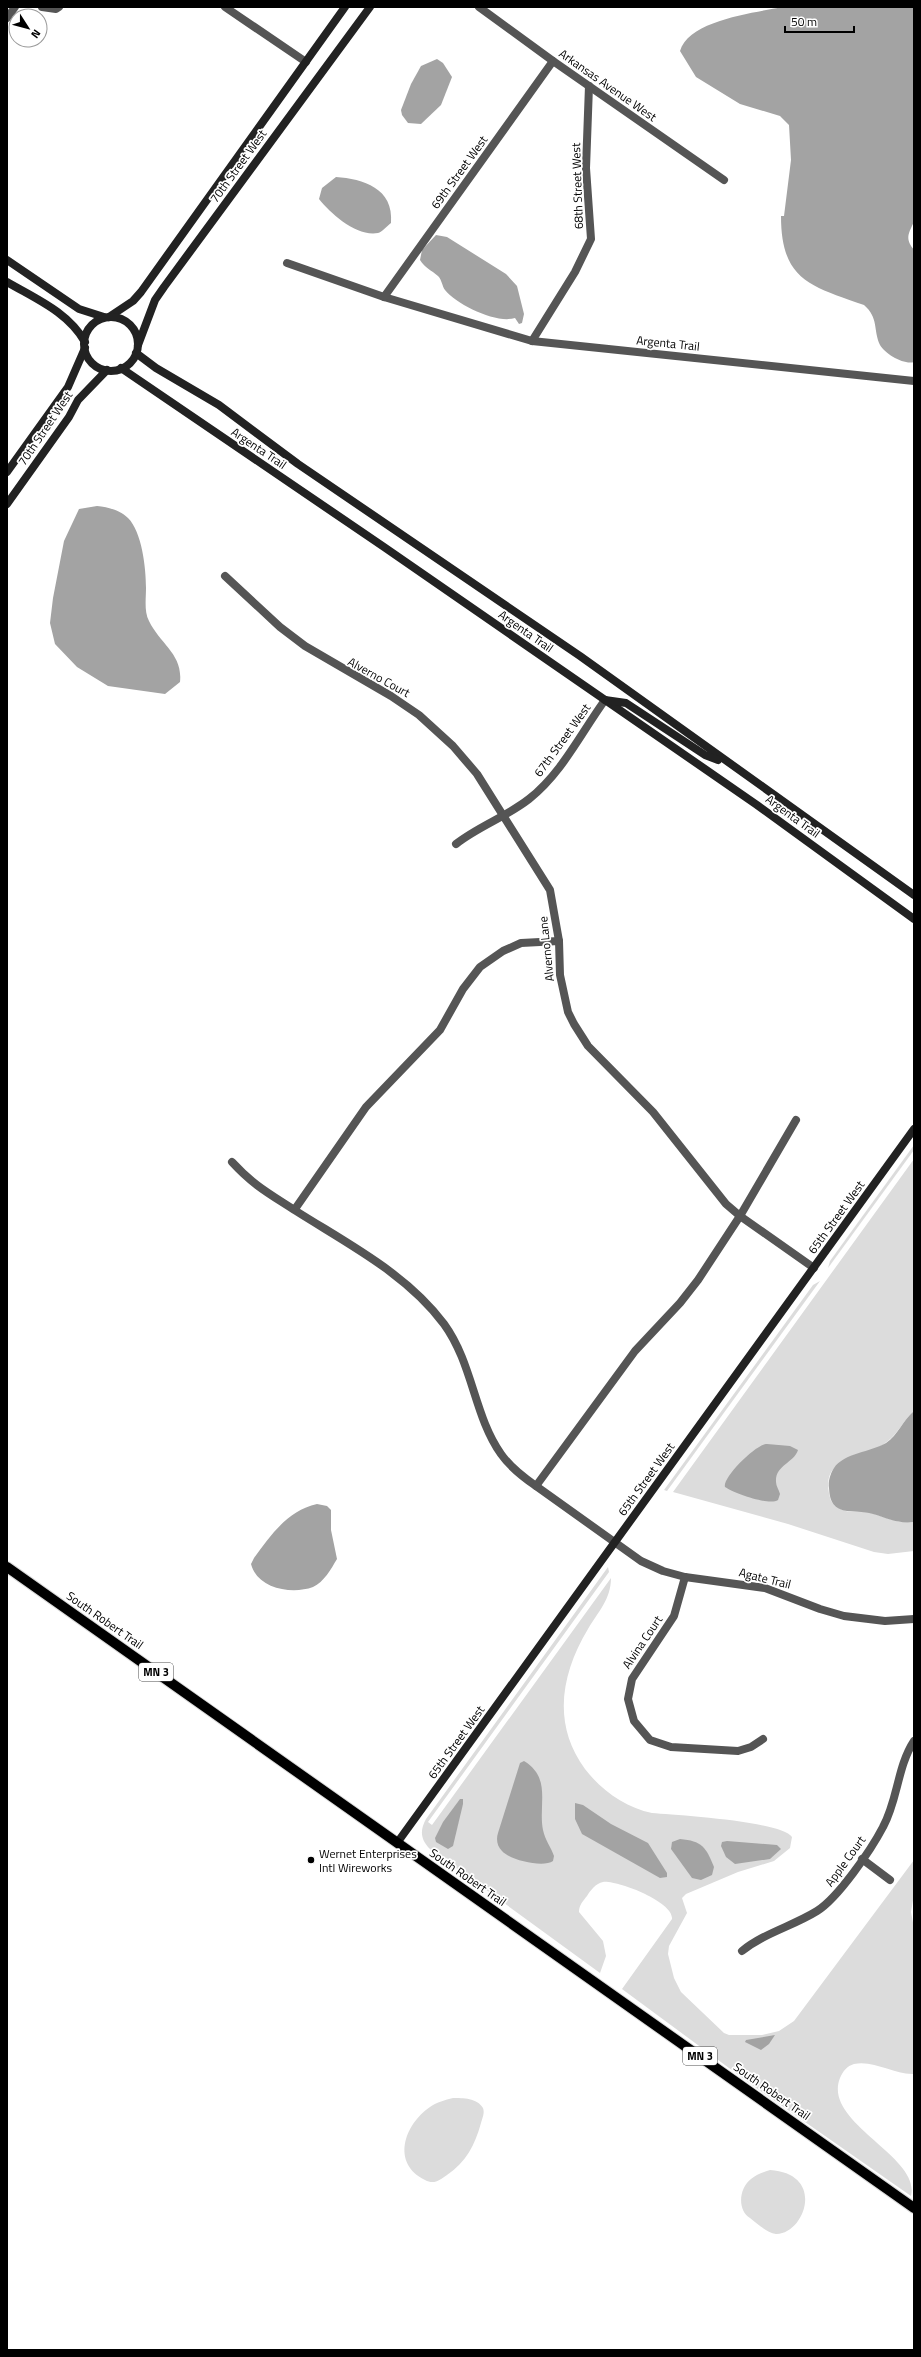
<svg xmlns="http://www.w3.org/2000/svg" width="921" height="2357" font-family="'Titillium Web',sans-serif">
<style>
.green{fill:#dcdcdc}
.water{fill:#a3a3a3}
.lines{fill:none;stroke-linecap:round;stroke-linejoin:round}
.primary-casing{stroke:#dbdbdb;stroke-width:12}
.street{stroke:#555;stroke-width:8}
.secondary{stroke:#222;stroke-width:8}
.primary{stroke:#000;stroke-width:10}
.poi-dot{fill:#000;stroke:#fff;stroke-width:1.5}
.labels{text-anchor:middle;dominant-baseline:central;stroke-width:3.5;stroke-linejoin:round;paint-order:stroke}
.shield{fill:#fff;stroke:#4c4c4c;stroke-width:1}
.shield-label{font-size:11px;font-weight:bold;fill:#000}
.street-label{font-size:12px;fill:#000;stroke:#fff}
.poi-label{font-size:12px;fill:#000;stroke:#fff;text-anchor:start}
</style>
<rect width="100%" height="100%" fill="#fff"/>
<!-- green -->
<g class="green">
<path d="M914 1145V1150L828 1268 830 1261Z"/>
<path d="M914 1159V1411C904 1420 898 1433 888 1441 864 1461 816 1453 831 1501 841 1516 857 1510 871 1513 886 1517 898 1524 914 1522V1551L888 1554 874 1552 788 1524 673 1492Z"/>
<path d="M820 1281 667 1491 664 1490 813 1285Z"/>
<path d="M608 1567 609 1572 428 1822 432 1825 611 1578C611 1599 598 1612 588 1629 561 1674 552 1724 585 1769 601 1790 626 1808 652 1813 676 1815 781 1821 792 1837L790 1848 774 1861 738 1872 686 1894 682 1898 687 1913 669 1946 668 1954 674 1978 681 1992 724 2033 729 2035H762L779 2031 794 2021 914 1860V1894L911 1912 914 1928V2074C894 2075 875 2060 854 2064 847 2066 843 2071 840 2078 822 2123 921 2156 911 2196L752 2085 622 1989 672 1919C674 1902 617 1880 603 1882 596 1883 590 1891 587 1896 583 1901 579 1905 579 1912L603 1941 606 1956 600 1973 430 1849C420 1839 420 1830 426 1819Z"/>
<path d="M453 2098C463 2098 477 2098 483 2108 485 2113 482 2119 481 2123 475 2145 466 2162 447 2175 440 2180 434 2185 425 2180 391 2163 404 2125 430 2107 437 2102 445 2100 453 2098Z"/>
<path d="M770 2170C827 2174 804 2235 776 2234 767 2233 758 2224 750 2218 737 2210 739 2188 751 2179 757 2174 764 2172 770 2170Z"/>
</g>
<!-- water -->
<g class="water">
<path d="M782 7H914V222C908 234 905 239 914 250V362C904 365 885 354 880 345 873 330 879 318 864 305 810 286 781 280 781 216H784L791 160 789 125 780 116 740 104 696 77 680 51C689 20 754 13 782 7Z"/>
<path d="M437 59 443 63 452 77 441 105 421 124 408 123 402 115 401 110 411 84 421 66Z"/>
<path d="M336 177C363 179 394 188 391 223 387 226 382 232 378 233 357 237 331 214 319 199L322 188Z"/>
<path d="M436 235 447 237 506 274 517 286 524 314 522 323 519 324 515 318C497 324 457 305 445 290 442 286 442 280 438 276 431 270 425 268 420 260L422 250Z"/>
<path d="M97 506C107 507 120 510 128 518 142 532 146 568 146 588 146 598 144 612 149 621 160 644 183 654 180 682L165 694 108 686 77 667 55 644 50 623 53 598 64 541 79 509Z"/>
<path d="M914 1411V1522C898 1524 887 1518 873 1514 853 1508 830 1519 829 1488 828 1482 830 1474 834 1468 844 1453 871 1452 886 1443 898 1435 903 1420 914 1411Z"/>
<path d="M767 1444 790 1446 798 1450C794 1463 775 1465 776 1482 776 1486 779 1490 780 1494L778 1500C769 1506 734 1493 725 1487 722 1478 756 1444 767 1444Z"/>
<path d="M317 1504 327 1506 331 1510V1530L337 1559C331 1569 324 1582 313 1587 291 1595 257 1588 251 1564L254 1558C271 1535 287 1511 317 1504Z"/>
<path d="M524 1761C552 1778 538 1805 543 1830 545 1840 551 1847 554 1856L553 1861C543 1868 510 1860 502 1851 497 1846 496 1839 498 1833L520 1763Z"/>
<path d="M460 1799H463V1804L453 1846 448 1849 436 1842 435 1838 443 1822Z"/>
<path d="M575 1803 583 1805 611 1824 648 1843 667 1873V1877L660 1878 582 1834 575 1819Z"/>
<path d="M680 1839C702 1841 706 1847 714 1867L712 1875 701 1880 692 1878 671 1849 672 1842Z"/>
<path d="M727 1841 777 1845 781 1849 770 1859 735 1864 726 1857 721 1846 722 1842Z"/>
<path d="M775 2035 769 2044 761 2050 745 2042 746 2040Z"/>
</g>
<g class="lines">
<!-- primary casing -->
<g class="primary-casing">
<path id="primary" d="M7 1567 914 2208"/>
</g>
<!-- street -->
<g class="street">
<path d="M42 7 56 9 59 7"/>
<path d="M225 7 306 62"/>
<path d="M479 7 553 61 724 180"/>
<path d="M7 18 15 7"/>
<path d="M287 263 384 297 532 341 914 381"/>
<path d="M384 297 553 61"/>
<path d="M532 341 575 272 591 239 586 168 589 86"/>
<path d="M225 576 280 627 305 646 391 696 419 715 453 746 477 774 550 890 559 941 560 975 568 1012 574 1024 588 1046 653 1112 726 1204 740 1216 814 1268"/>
<path d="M456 844C479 826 506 817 529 799 562 773 581 733 605 700"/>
<path d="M232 1162C254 1186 270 1194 296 1211 348 1244 407 1274 444 1324 473 1364 474 1416 501 1454 510 1467 523 1477 536 1486L635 1351 680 1303 698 1280 740 1216 796 1120"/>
<path d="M295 1209 366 1107 440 1030 463 989 480 967 503 951 521 943 559 941"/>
<path d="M536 1486 641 1561 663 1571 685 1577 765 1588 820 1609 844 1616 885 1621 914 1619"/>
<path d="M685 1577 674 1616 632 1679 628 1699 634 1721 650 1740 671 1747 738 1751 751 1747 763 1739"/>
<path d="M862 1859 890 1880"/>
<path d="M742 1951C764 1933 793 1926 817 1911 838 1898 871 1850 883 1827 898 1800 897 1767 914 1741"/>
</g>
<!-- secondary -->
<g class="secondary">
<path d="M7 260 79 309 104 317"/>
<path d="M7 282C36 299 68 312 85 342"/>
<path d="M109 317 133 301 141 292 345 7"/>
<circle cx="111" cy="344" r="27"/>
<path d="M138 345 155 300 164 287 370 7"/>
<path d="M136 353 156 368 219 405 298 464 580 656 914 895"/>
<path d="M121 368 384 547 757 805 914 919"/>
<path d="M7 472 68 387 85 348"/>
<path d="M7 504 69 417 78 400 107 370"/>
<path d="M605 700 626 703 705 755 718 760"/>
<path d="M397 1843 914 1129"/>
</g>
<!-- primary -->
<use href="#primary" class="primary"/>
</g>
<!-- markers -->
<circle class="poi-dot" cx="311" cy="1860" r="4"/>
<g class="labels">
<!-- shield labels -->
<g class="shield">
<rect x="139" y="1663" width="34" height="18" rx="3"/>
<rect x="683" y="2047" width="34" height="18" rx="3"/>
</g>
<g class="shield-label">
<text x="156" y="1672">MN 3</text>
<text x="700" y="2056">MN 3</text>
</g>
<!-- street labels -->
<g class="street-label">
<text transform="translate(608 85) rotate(35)">Arkansas Avenue West</text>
<text transform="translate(238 166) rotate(-54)">70th Street West</text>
<text transform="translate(459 172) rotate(-54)">69th Street West</text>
<text transform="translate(577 186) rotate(-92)">68th Street West</text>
<text transform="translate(668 343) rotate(6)">Argenta Trail</text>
<text transform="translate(45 428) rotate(-56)">70th Street West</text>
<text transform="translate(259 448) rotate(34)">Argenta Trail</text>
<text transform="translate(526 631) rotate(35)">Argenta Trail</text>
<text transform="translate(379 677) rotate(29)">Alverno Court</text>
<text transform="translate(562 740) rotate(-54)">67th Street West</text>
<text transform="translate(793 816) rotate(36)">Argenta Trail</text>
<text transform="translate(546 949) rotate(-96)">Alverno Lane</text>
<text transform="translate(836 1217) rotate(-54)">65th Street West</text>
<text transform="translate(646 1479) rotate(-54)">65th Street West</text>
<text transform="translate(765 1578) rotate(14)">Agate Trail</text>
<text transform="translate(105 1620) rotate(35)">South Robert Trail</text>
<text transform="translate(642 1642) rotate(-56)">Alvina Court</text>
<text transform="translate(456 1742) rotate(-54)">65th Street West</text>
<text transform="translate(845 1861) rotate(-54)">Apple Court</text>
<text transform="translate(468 1877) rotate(35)">South Robert Trail</text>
<text transform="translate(772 2091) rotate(35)">South Robert Trail</text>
</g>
<!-- poi labels -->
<g class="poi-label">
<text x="319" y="1853">Wernet Enterprises<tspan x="319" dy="14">Intl Wireworks</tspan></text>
</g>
</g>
<!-- border -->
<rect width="921" height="2357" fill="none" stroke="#000000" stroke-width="16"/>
<!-- north arrow -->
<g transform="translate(28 28) rotate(126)"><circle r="19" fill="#ffffff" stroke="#999999"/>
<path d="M0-3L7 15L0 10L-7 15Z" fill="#000000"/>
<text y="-6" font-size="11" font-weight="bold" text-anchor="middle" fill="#000000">N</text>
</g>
<!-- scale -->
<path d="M785 26v6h69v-6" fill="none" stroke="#000000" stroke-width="2"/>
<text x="791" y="26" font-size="12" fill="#000000" stroke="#ffffff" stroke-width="3" paint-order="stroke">50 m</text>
</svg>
